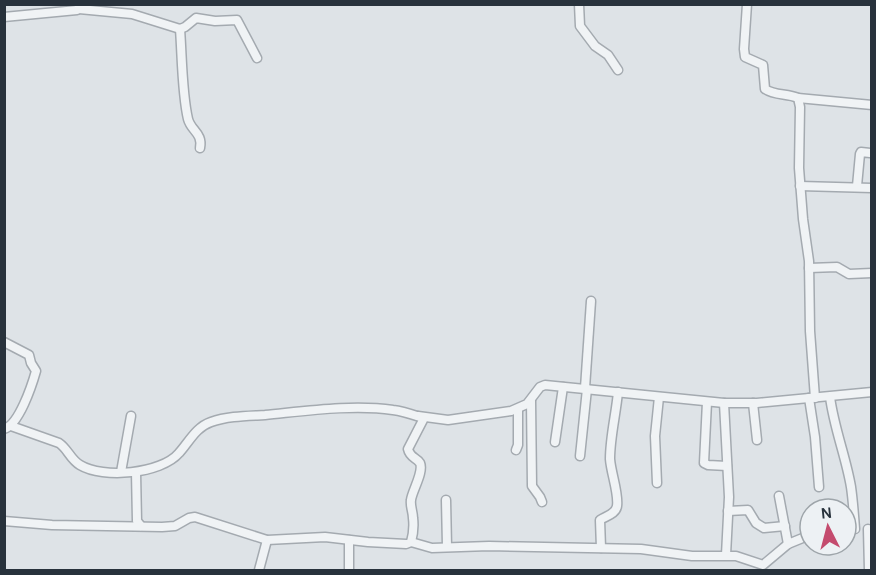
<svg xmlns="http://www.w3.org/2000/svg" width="876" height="575" font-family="Karla,sans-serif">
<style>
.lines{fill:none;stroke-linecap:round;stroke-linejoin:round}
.street-casing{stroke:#a4aab0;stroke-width:11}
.street{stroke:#f0f3f5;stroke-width:8}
</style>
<rect width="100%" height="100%" fill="#dee3e7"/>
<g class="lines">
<!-- street casing -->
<g class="street-casing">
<g id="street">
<path d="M579 4 580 26 595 46 608 55 618 70"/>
<path d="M747 4 744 49 745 57 763 65 765 89C775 96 787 93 798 98L800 107 799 168 803 219 809 261 810 331 815 398"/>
<path d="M79 9 132 14 180 29 185 27 196 18 215 21 237 20 257 58"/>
<path d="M4 17 77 10 81 4"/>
<path d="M180 29C182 55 182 94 188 119 191 131 203 133 200 148"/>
<path d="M798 98 872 105"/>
<path d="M800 186 872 188"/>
<path d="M857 186 860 154 861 152 870 153"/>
<path d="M809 268 837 267 849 274 872 273"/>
<path d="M4 342 29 355 31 363 36 371C32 385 19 425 4 429"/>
<path d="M585 388 591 301"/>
<path d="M830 397C834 428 846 457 851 487 853 501 854 515 855 529"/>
<path d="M809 398 815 437 819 487"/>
<path d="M531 401 532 486 540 497 542 502"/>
<path d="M707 402 704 463 708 465 727 466"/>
<path d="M724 403 729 497 726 555"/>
<path d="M753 403 757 440"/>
<path d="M418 416 448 420 511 411 527 404 540 387 545 385 724 403H757L872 392"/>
<path d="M555 442 563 387"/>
<path d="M516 450 518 445V409"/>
<path d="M580 456 587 389"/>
<path d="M121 472 131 416"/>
<path d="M136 472 137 521 141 526"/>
<path d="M657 483 655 436 659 397"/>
<path d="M779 496 788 544"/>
<path d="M446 500 447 546"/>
<path d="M728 511 748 510 756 523 764 528 785 526"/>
<path d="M4 521 52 525 162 527 175 526 189 518 195 517 267 540 325 537 368 542 406 544 411 542C413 535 414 526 413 518 413 512 410 506 411 500 412 491 424 472 420 463 416 457 410 458 408 449L423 420 420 417C411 414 402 411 393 410 353 404 306 411 265 415 247 416 228 416 211 422 196 427 189 442 179 453 161 474 103 479 80 465 70 459 68 449 59 443L11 426"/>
<path d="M868 529 869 570"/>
<path d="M349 540V570"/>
<path d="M411 542 432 548 489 546 641 549 692 556H736L763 565 788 544 810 535"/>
<path d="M601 548 600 520C606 516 616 514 617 506 619 494 611 473 610 459 610 437 616 414 618 392"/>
<path d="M259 570 267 540"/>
</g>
</g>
<!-- street -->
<use href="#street" class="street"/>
</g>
<!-- border -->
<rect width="876" height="575" fill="none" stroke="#28323c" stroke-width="12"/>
<!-- north arrow -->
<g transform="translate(828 527) rotate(354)"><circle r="28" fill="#edf1f4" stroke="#9ea5aa" stroke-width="1.5"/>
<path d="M0-4.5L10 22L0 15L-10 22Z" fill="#c44b6e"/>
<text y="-9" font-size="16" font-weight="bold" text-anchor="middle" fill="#28323c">N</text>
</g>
</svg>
